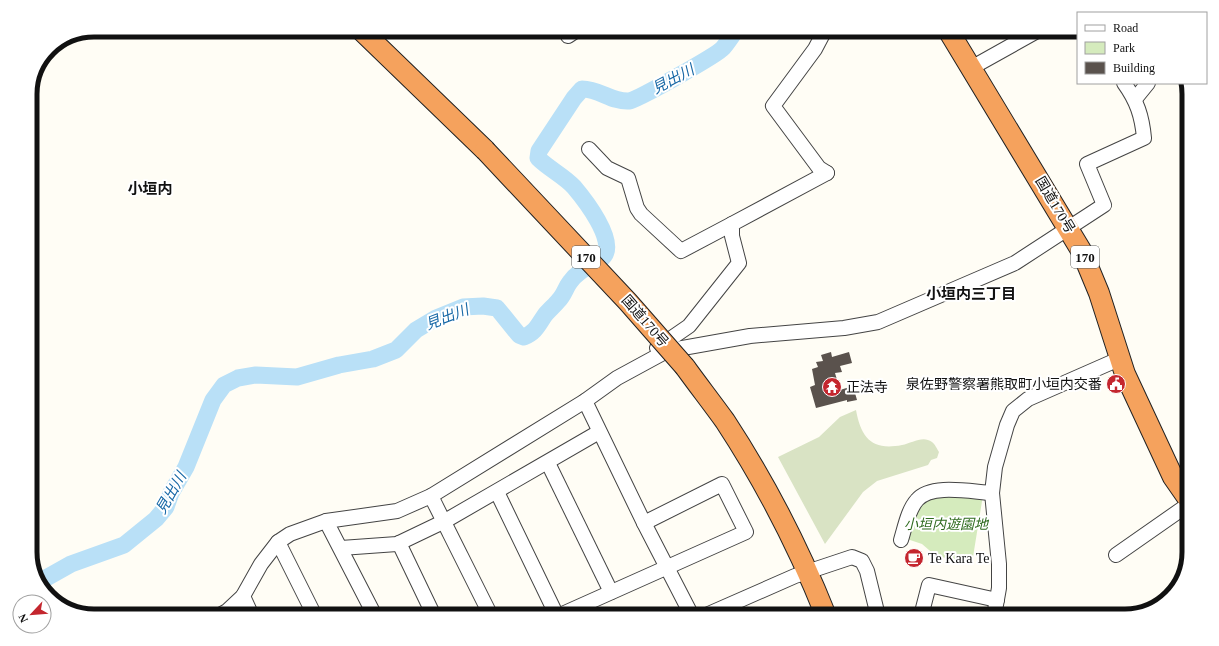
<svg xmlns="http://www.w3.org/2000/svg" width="1219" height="646" font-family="'Times New Roman','Noto Sans JP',serif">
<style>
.green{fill:#d5ebbd}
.cemetery{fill:#d9e3c4}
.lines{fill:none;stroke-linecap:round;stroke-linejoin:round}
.river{stroke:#b9e0f7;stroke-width:17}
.building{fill:#5a524d}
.minor-casing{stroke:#444;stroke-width:16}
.highway-casing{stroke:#222;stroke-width:22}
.minor{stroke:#fff;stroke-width:14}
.highway{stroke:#f5a25d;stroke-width:20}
.highway-bridge-casing{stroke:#222;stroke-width:22;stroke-linecap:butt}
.highway-bridge{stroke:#f5a25d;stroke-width:20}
.labels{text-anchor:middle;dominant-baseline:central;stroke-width:4;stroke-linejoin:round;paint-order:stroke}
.shield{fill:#fff;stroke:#585858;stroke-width:1}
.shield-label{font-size:13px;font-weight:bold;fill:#111}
.street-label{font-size:14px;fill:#111;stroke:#fff}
.poi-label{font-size:14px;fill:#111;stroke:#fff;text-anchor:start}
.park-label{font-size:14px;font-style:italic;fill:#2f6b1f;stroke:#fff}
.water-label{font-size:15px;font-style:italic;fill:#1768a6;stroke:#fff}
.neighbourhood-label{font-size:15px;font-weight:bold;fill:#111;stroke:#fff}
.rim{fill:none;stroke:#111;stroke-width:5}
</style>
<rect width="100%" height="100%" fill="#fffdf5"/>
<!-- green -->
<path class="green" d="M934 493 983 495 973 557 969 559 957 560 936 556 922 544 904 538 914 510Z"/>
<!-- cemetery -->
<path class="cemetery" d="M856 410C861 438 872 451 902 445 912 443 923 435 932 442 935 444 937 449 939 452L937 458 931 460 928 465 877 481 863 492 825 544 778 457 819 437 840 417Z"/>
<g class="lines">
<!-- river -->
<path class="river" d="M39 582 71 564 124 545 156 519 166 507 171 493 186 467 213 400 224 385 238 378 256 375 297 377 339 365 373 359 396 350 416 330 436 318 463 307 483 306 497 308 519 335 524 337C536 332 538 325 545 315 549 310 555 305 559 300 564 295 566 287 570 282 581 266 596 267 604 256 616 240 585 200 574 187 564 176 549 169 538 158L539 151 574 98 582 89C600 89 611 102 629 101 637 100 717 55 723 48 728 42 732 36 736 30"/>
</g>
<!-- building -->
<path class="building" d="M831 352 832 357 849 352 852 363 840 366 842 372 835 373 840 390 853 386 857 400 847 402V400L816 408 810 387 815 385 812 369 818 367 816 362 823 361 821 355Z"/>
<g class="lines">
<!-- minor casing -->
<g class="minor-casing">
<g id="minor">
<path d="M825 30 815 49 773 106 819 168 827 173"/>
<path d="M568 36 577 30"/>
<path d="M971 68 1039 30"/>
<path d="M1135 99 1148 83"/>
<path d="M589 149 607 168 628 178 637 208 641 214 681 251 732 224"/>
<path d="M657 348 689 326 739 263 732 236V224L827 173"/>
<path d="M585 401 644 523 692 616"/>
<path d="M548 463 611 592"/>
<path d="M497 492 557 616"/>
<path d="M431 496 491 616"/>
<path d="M326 521 375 616"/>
<path d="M901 540C905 527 908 510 917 500 931 483 972 492 992 493"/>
<path d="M278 542 315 616"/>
<path d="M399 543 434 616"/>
<path d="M341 548 397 544 445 521 599 432"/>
<path d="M1116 555 1189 504"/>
<path d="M243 596 252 616"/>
<path d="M218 616 227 611 243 596 261 564 278 542 290 534 326 521 397 511 431 496 585 401 617 378 663 353 677 349 750 336 844 328 878 322 1015 263 1104 205 1087 164 1144 138C1142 116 1137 101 1124 83"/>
<path d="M558 616 746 532 722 484 644 523"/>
<path d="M704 616 795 576 852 557 862 561 867 571 878 616"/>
<path d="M921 616 929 585 997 600"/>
<path d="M994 616 999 588V564L992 493 995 467 1007 425 1013 411 1028 399 1119 359"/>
</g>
</g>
<!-- highway casing -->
<g class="highway-casing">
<g id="highway">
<path d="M361 30 485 150"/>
<path d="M948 30 1082 252 1099 293 1125 374 1173 477 1189 500"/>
<path d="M685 367C698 385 712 403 725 421 765 482 799 548 826 616"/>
</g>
</g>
<!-- minor -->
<use href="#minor" class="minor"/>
<!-- highway -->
<use href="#highway" class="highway"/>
<!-- highway-bridge casing -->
<g class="highway-bridge-casing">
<path id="highway-bridge" d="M485 150 628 302 685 367"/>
</g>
<!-- highway-bridge -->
<use href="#highway-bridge" class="highway-bridge"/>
</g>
<!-- icons -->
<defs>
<g id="civic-disc" transform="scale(1)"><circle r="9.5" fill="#c4262e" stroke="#fff"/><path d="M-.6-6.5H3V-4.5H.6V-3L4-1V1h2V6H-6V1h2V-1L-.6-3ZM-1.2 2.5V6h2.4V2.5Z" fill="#fff"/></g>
<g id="temple-disc" transform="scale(1)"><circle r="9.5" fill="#c4262e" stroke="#fff"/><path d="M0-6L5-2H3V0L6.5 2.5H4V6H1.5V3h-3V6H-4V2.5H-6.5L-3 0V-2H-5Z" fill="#fff"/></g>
<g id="cafe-disc" transform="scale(1)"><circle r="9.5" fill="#c4262e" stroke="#fff"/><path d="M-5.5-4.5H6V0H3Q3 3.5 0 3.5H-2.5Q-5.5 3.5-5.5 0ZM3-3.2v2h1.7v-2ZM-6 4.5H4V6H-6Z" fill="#fff"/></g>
</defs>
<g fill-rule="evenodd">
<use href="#civic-disc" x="1116" y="384"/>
<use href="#temple-disc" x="832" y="387"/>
<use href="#cafe-disc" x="914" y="558"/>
</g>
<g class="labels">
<!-- shield labels -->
<g class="shield">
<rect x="572" y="246" width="28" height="22" rx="3"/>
<rect x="1071" y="246" width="28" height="22" rx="3"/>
</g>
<g class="shield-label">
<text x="586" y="257">170</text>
<text x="1085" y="257">170</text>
</g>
<!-- street labels -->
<g class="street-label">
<text transform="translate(1055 205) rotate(59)">国道170号</text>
<text transform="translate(645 321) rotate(49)">国道170号</text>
</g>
<!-- poi labels -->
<g class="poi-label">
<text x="1102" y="384" text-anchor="end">泉佐野警察署熊取町小垣内交番</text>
<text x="846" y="387">正法寺</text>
<text x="928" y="558">Te Kara Te</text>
</g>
<!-- park labels -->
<g class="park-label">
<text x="946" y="524">小垣内遊園地</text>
</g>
<!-- water labels -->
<g class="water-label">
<text transform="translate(673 79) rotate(-28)">見出川</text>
<text transform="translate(447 317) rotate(-21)">見出川</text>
<text transform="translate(171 493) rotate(-60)">見出川</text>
</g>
<!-- neighbourhood labels -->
<g class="neighbourhood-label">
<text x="150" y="189">小垣内</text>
<text x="971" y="294">小垣内三丁目</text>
</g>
</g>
<!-- crop -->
<path d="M0 0H1219V646H0ZM94 37H1125A57 57 0 0 1 1182 94V552A57 57 0 0 1 1125 609H94A57 57 0 0 1 37 552V94A57 57 0 0 1 94 37Z" fill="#fff" fill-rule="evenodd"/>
<path class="rim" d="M94 37H1125A57 57 0 0 1 1182 94V552A57 57 0 0 1 1125 609H94A57 57 0 0 1 37 552V94A57 57 0 0 1 94 37Z"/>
<!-- legend -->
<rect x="1077" y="12" width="130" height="72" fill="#ffffff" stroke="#a0a0a0"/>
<rect x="1085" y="25" width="20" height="6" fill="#ffffff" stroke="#a0a0a0"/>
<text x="1113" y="32" font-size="12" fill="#111111">Road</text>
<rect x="1085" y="42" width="20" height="12" fill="#d5ebbd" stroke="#a0a0a0"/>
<text x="1113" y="52" font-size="12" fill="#111111">Park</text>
<rect x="1085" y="62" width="20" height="12" fill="#5a524d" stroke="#a0a0a0"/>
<text x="1113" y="72" font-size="12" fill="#111111">Building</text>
<!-- north arrow -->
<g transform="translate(32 614) rotate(244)"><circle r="19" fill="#ffffff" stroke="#a0a0a0"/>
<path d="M0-3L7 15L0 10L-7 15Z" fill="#c4262e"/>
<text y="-6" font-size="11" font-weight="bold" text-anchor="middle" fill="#111111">N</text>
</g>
</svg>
